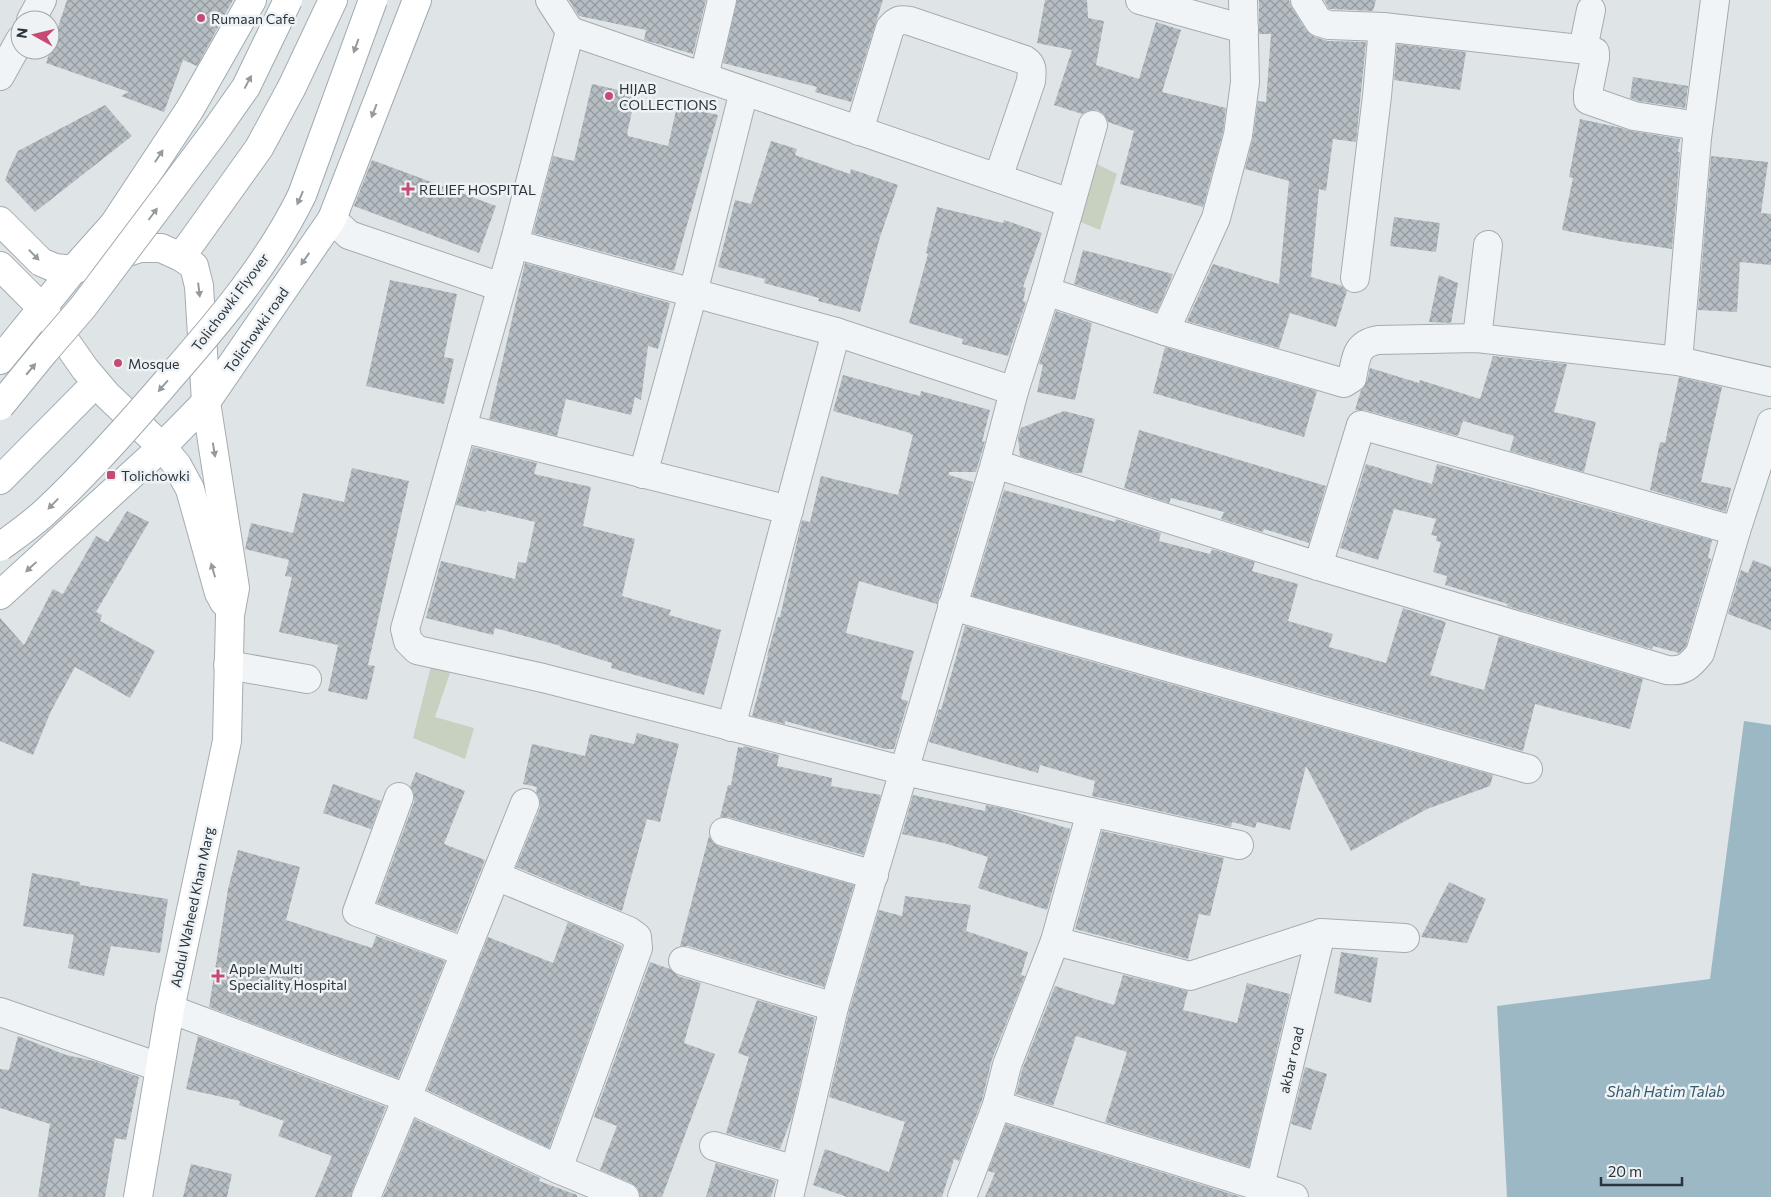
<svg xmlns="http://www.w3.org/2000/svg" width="1771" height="1197" font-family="Commissioner,sans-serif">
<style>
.park{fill:#c8d0c0}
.water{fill:#9cb8c5}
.building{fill:url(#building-cross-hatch)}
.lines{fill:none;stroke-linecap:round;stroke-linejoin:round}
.street-casing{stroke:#a5acb1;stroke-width:30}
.secondary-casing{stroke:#a5acb1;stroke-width:30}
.primary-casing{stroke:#9faab2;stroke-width:30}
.street{stroke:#f1f4f6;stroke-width:28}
.secondary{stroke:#fff;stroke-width:28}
.primary{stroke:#fff;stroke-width:28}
.primary-bridge-casing{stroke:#9faab2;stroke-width:30;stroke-linecap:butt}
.primary-bridge{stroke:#fff;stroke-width:28}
.oneway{fill:#949a9e}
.poi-dot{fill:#c54b75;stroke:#eef2f5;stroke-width:2}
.labels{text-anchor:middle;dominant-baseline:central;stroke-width:5;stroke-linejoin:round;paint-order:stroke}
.poi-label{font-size:14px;fill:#29343d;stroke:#eef2f5;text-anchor:start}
.street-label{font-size:14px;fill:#29343d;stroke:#eef2f5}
.water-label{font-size:15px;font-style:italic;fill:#355a6e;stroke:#eef2f5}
</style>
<defs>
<pattern id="building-cross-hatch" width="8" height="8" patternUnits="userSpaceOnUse" patternTransform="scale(1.25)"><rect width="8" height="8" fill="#b6bec3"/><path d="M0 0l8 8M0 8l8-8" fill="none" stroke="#949ba0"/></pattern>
</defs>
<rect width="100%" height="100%" fill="#dfe4e7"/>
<!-- park -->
<g class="park">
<path d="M1087 159 1117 174 1100 230 1071 218Z"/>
<path d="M433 658 452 667 435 717 474 728 465 759 413 738Z"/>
</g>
<!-- water -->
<path class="water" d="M1744 721 1771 725V1197H1507L1497 1006 1710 979Z"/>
<!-- building -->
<g class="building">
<path d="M67 0H233L197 66 183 60 164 112 121 96 129 92 46 63Z"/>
<path d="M569 0H706L693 54 644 40 646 30 579 16Z"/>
<path d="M737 0H883L851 102 815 92 817 87 723 63Z"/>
<path d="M1045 0H1087L1088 18 1104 21 1096 65 1139 79 1156 22 1181 30 1162 92 1226 108 1223 132 1203 207 1120 184 1134 131 1108 122 1104 114 1098 110H1090L1082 114 1054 105 1072 50 1037 43Z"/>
<path d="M1259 0H1289L1292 8 1306 30 1315 37 1328 41 1366 42 1356 142 1333 139 1326 191 1319 189 1311 277 1342 286 1347 291 1336 327 1290 313 1279 348 1187 321 1213 264 1279 284 1289 181 1245 169 1253 137 1258 101 1266 102 1271 34H1259Z"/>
<path d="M1324 0H1376L1373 11 1332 9H1329Z"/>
<path d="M1397 44 1466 52 1460 90 1394 80Z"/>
<path d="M1633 77 1688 86 1685 108 1638 101 1630 98Z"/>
<path d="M592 84 636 94 627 134H628V136L668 146 677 106 718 115 674 271 533 233 553 156 574 161Z"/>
<path d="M105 105 132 136 35 212 5 180 11 165 18 151Z"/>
<path d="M1580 119 1617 127 1632 131 1680 139 1678 152H1680L1672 249 1618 241 1562 230 1573 178 1569 177Z"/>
<path d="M771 141 797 149 795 155 850 174 851 169 898 185 880 237 860 312 818 301 819 298 764 283 765 279 718 267 735 200 751 204Z"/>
<path d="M1711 156 1768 162 1761 213 1771 214V265L1740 262 1737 312 1698 310Z"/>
<path d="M372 160 496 206 479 253 354 206Z"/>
<path d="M937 207 1003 223 1004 220 1042 233 1023 287 1026 288 1023 301 1026 302 1008 356 962 344 963 339 909 323 928 254 926 253Z"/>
<path d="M1394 217 1440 223 1436 252 1390 246Z"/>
<path d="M1083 250 1173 274 1157 312 1074 284Z"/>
<path d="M525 263 670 303 658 349 648 346 641 400 635 397 631 415 566 399 557 436 489 419Z"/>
<path d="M1439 275 1458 283 1451 323 1429 322Z"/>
<path d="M390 280 457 294 444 357 454 359 444 404 366 386Z"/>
<path d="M1056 311 1092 323 1075 400 1037 392 1043 365 1039 364Z"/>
<path d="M1165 347 1317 391 1304 437 1153 393Z"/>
<path d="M1493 356 1567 364 1554 412 1596 422 1584 472 1510 451 1514 436 1463 421 1458 436 1365 410H1355L1361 390 1367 381 1370 368 1419 383 1420 380 1480 399Z"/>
<path d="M843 375 920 396 921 391 990 410 982 442 985 441 976 472H949V475L973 482 937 604 859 581 846 633 914 651 901 699 908 701 894 749H885L785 721V724L752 716 768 656H767L778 617H780L802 520 810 522 821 476 898 495 913 435 910 434V433L833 411Z"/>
<path d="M1679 377 1722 387 1701 482 1731 488 1726 512 1650 490 1660 442 1665 443Z"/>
<path d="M1064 411 1095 419 1082 473H1075L1020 456 1018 437 1021 428Z"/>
<path d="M1139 430 1326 486 1309 543 1264 529 1263 532 1221 519 1224 512 1171 498 1169 503 1124 488Z"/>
<path d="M473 447 537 463 534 474 591 487 583 526 635 539 622 596 671 610 669 615 721 630 704 695 611 668 612 663 560 647 561 646 495 628 493 635 426 618 441 561 515 579 518 562 526 563 535 522 486 510V512L456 505Z"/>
<path d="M1366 464 1432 484 1437 464 1712 540 1708 558 1711 559 1686 646 1679 653 1653 646 1652 649 1507 606 1508 604 1445 585 1447 576 1433 572 1441 542 1436 541 1437 536 1431 535 1436 519 1394 509 1378 560 1340 548Z"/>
<path d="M352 468 409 481 368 665 375 666 367 700 328 691 338 645 279 632 292 577 285 576 289 560 245 549 251 523 293 533 303 493 344 502Z"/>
<path d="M1004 490 1115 522 1116 519 1161 533 1159 541 1210 554 1212 549 1255 562 1252 571 1298 584 1288 621 1333 634 1329 647 1386 663 1403 608 1446 622 1430 675 1484 690 1499 636 1643 679 1630 729 1535 704 1523 751 972 596Z"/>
<path d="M127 511 149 522 96 612 102 615 100 621 155 651 130 698 75 667 51 711 33 755 0 741V618L24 645 53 589 63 594 96 536 108 542Z"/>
<path d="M1753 560 1771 567V630L1728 614 1741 570 1748 573Z"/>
<path d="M965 626 1493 775 1490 786 1427 809 1351 851 1306 766 1290 830 1257 822 1255 828 1232 822 1231 827 1092 796 1095 781 1040 765 1038 773 929 742 939 709 941 710Z"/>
<path d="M637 733 679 744 660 822 647 819 622 911 516 867 540 808V800L536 792 537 787 523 784 532 744 585 756 590 734 634 744Z"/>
<path d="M744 746 779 755 777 766 832 778 831 786 881 795 863 855 728 817H720L728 785H731L738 747 743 748Z"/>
<path d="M416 772 465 791 444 844 485 860 456 932 377 903 414 802V794L410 787Z"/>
<path d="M333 784 381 801 371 829 323 813Z"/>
<path d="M913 795 985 811 986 805 1006 809 1070 829 1047 910 978 888 988 857 944 843 902 834Z"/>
<path d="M1102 831 1224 858 1210 916 1199 914 1188 959 1075 929Z"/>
<path d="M709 836 713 843 720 847 854 885 824 987 688 946H680Z"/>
<path d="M238 850 300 867 286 920 372 948 376 936 445 961 398 1078 209 1007 228 889Z"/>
<path d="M32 873 80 882V885L168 899 160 953 111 946 104 976 68 968 74 935 23 926Z"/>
<path d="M1449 882 1486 899 1467 943 1421 937Z"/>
<path d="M905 896 971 905 966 931 1028 952 1021 975 1025 976 992 1059 982 1100 959 1161 954 1159 942 1197H847L813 1185 825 1149 889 1172 905 1122 829 1097 849 1011 879 910 902 916Z"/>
<path d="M568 922 622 946 549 1148 427 1090 488 937 553 963Z"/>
<path d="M1341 952 1378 958 1371 1003 1334 993Z"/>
<path d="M650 962 670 969 678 976 701 983 684 1043 715 1054 662 1197H640L638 1188 631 1183 600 1170 617 1126 594 1117Z"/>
<path d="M1123 975 1188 991 1183 1010 1237 1023 1247 983 1290 994 1249 1167 1105 1122 1127 1052 1076 1036 1053 1106 1016 1094 1022 1070 1055 986 1114 1005Z"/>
<path d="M757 1000 815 1018 793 1114 780 1149 726 1133 749 1057 738 1053Z"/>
<path d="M18 1036 66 1055 94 1061 139 1077 126 1140 115 1138 105 1197H38L50 1124 0 1108V1069L9 1070Z"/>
<path d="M198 1036 386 1107 352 1191 351 1197H315L332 1156 278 1136 284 1121 239 1105 240 1101 186 1089Z"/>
<path d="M1305 1067 1327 1074 1311 1130 1291 1124Z"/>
<path d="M415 1119 540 1178 539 1181 577 1195V1197H383Z"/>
<path d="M1006 1124 1241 1197H985L995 1173 988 1171Z"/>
<path d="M716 1163 776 1181 771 1197H706Z"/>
<path d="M191 1164 232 1174 227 1197H183Z"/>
</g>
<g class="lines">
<!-- street casing -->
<g class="street-casing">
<g id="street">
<path d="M550 0 570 31 514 244 405 629 408 641 417 650 543 678 905 771 1239 845"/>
<path d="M1140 0 1244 29"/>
<path d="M1305 0 1319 22 1329 25 1383 27"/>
<path d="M31 20 42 0"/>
<path d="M570 31 1070 203"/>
<path d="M1583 49 1591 10"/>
<path d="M0 76 20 40"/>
<path d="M704 77 722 0"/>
<path d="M859 131 890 28C897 20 900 19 910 21L1025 60C1033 65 1032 71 1031 81L998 178"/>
<path d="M332 219 349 235 501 287"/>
<path d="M514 244 836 332 1014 391"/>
<path d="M1355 278 1377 96 1383 27 1588 50 1595 52V58L1588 93V100L1634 116 1698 126"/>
<path d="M1046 291 1165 331 1344 383 1352 378C1356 359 1355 344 1378 340L1477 338 1678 361 1771 382"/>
<path d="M1165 331 1216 218 1238 135 1245 82 1243 0"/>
<path d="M1477 338 1488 245"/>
<path d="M1678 361 1697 138 1715 0"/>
<path d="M462 428 789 510"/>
<path d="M995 464 1318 566 1667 670C1683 672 1690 666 1700 653L1736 531 1771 423"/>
<path d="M643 474 693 293 744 91"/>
<path d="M1318 566 1361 425 1736 531"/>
<path d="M952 606 1528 769"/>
<path d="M228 665 307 679"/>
<path d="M731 727 836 332"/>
<path d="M399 797 357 912 465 952"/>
<path d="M724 832 874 875"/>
<path d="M496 876 629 931 637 937 638 948 558 1169"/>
<path d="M1055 941 1190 976 1321 933 1405 938"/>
<path d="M683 961 834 1007"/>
<path d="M170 1009 407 1098 558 1169 625 1197"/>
<path d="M0 1012 159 1067"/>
<path d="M997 1105 1294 1197"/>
<path d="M714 1146 795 1170"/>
<path d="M1260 1186 1321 933"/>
<path d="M366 1197 407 1098 525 803"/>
<path d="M789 1197 834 1007 995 464 1014 391 1046 291 1093 125"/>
<path d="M962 1197 997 1105 1007 1065 1055 941 1091 812"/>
</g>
</g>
<!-- secondary casing -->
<g class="secondary-casing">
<g id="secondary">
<path d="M0 221 41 262 55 268 73 270 140 248H161L181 257 194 266 199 286 206 402 235 588 230 615 227 741 170 1009 138 1197"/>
<path d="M181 257 259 148 292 87 333 0"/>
<path d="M0 266 43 309 85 369 107 395 162 447 177 465 190 489 219 593 224 602"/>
<path d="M0 480 96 383"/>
</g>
</g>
<!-- primary casing -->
<g class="primary-casing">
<g id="primary">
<path d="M0 360 73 270 114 224 190 109 252 0"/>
<path d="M0 595 162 447 206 402 332 219 417 0"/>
</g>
</g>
<!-- street -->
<use href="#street" class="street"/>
<!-- secondary -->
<use href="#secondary" class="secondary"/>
<!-- primary -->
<use href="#primary" class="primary"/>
<!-- primary-bridge casing -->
<g class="primary-bridge-casing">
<g id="primary-bridge">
<path d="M0 406 45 351 83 307 213 134 246 87 288 0"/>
<path d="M0 547C15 536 31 525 45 512 91 469 133 421 174 373 222 318 270 261 302 195L373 0"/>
</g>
</g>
<!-- primary-bridge -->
<use href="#primary-bridge" class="primary-bridge"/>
</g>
<!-- one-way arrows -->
<defs><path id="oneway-solid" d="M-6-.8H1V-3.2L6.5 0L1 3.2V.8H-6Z" transform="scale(1.25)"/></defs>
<g class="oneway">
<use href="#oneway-solid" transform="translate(356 46) rotate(110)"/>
<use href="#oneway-solid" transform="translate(248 82) rotate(-62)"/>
<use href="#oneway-solid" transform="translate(374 111) rotate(111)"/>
<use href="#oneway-solid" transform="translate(159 156) rotate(-57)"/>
<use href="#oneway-solid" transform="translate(300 198) rotate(114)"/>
<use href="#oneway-solid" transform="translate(153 214) rotate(-53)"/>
<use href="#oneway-solid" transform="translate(34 255) rotate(46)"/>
<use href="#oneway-solid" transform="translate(305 259) rotate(125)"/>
<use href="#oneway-solid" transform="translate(199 290) rotate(83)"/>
<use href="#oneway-solid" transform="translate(31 369) rotate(-50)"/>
<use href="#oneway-solid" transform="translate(163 386) rotate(131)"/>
<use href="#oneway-solid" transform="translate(214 450) rotate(81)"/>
<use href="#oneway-solid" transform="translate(53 504) rotate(134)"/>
<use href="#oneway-solid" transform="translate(31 567) rotate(137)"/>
<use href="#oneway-solid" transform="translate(213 570) rotate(-106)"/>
</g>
<!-- markers -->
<g class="poi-dot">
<circle cx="201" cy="18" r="5"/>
<circle cx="609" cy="96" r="5"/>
<path d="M405.5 181.5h5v5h5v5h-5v5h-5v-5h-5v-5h5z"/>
<circle cx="118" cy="363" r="5"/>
<rect x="106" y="470" width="10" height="10" rx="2.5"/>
<path d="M215.5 968.5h5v5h5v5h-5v5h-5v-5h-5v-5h5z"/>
</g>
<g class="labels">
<!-- poi labels -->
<g class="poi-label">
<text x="211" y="18">Rumaan Cafe</text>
<text x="619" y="88">HIJAB<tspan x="619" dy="16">COLLECTIONS</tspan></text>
<text x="419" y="189">RELIEF HOSPITAL</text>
<text x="128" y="363">Mosque</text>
<text x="121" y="475">Tolichowki</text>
<text x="229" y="968">Apple Multi<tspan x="229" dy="16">Speciality Hospital</tspan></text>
</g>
<!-- street labels -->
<g class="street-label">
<text transform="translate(230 302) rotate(-53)">Tolichowki Flyover</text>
<text transform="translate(256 330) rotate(-55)">Tolichowki road</text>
<text transform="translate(192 907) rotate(-78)">Abdul Waheed Khan Marg</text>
<text transform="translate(1291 1060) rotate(-77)">akbar road</text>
</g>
<!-- water labels -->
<g class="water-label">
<text x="1666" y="1091">Shah Hatim Talab</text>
</g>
</g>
<!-- north arrow -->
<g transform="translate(35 35) rotate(278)"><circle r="24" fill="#eef2f5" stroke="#9fa6ab"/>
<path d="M0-4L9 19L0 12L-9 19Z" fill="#c54b75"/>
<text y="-8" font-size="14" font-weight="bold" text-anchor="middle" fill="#29343d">N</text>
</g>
<!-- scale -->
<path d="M1601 1177v8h81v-8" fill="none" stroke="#29343d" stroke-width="2.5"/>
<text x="1608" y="1177" font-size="15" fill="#29343d" stroke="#eef2f5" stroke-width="4" paint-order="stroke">20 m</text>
</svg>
